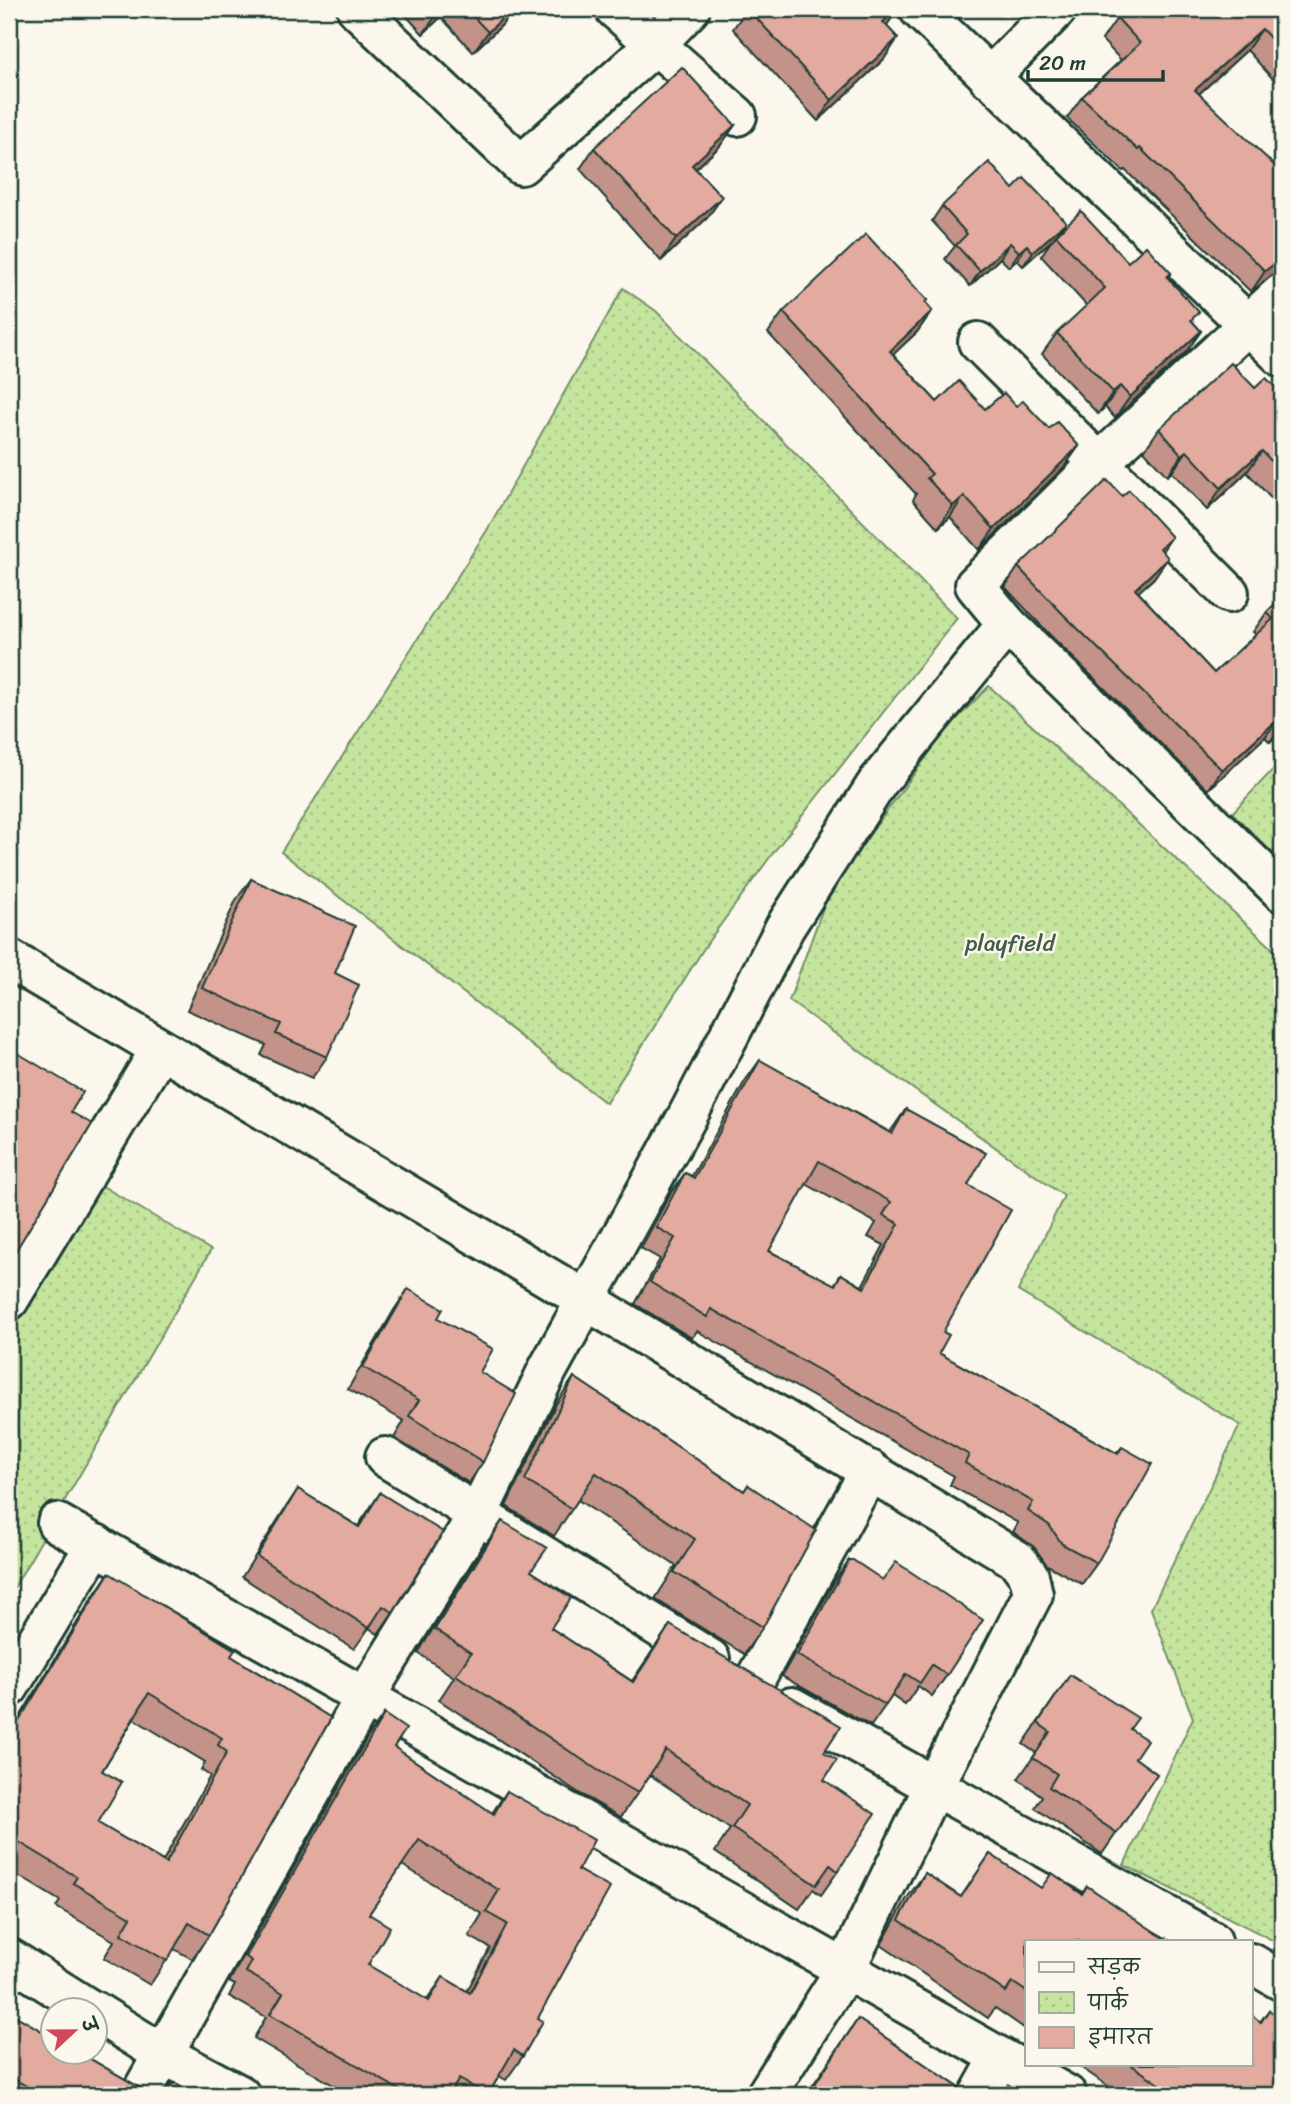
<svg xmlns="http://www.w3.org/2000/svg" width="1291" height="2104" font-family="Sriracha,'Playpen Sans Deva',sans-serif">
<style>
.park{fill:url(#park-dots);stroke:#729068;stroke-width:2}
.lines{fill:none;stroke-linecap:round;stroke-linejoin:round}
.street-casing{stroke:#1f3d34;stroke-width:44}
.street{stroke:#fbf7ec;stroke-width:38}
.wall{fill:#c39289;stroke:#1f3d34;stroke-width:2;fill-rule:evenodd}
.shaded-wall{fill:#9f776f;stroke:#1f3d34;stroke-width:2}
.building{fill:#e3aa9f;stroke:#1f3d34;stroke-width:2;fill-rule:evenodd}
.labels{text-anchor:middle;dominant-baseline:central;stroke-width:5;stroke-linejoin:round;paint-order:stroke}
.park-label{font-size:23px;fill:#405e49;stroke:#fbf7ec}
</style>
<defs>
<pattern id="park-dots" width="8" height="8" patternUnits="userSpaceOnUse" patternTransform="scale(1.75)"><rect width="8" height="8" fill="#c5e49d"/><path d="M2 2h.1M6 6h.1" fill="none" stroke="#a9c488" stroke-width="1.8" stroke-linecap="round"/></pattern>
</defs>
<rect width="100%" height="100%" fill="#fbf7ec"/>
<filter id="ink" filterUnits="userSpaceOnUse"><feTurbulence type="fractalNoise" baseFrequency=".0143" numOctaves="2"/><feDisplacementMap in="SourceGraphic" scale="14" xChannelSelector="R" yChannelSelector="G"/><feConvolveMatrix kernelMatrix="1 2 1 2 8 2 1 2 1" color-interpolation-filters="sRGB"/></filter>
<g filter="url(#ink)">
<!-- park -->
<g class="park">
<path d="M623 288 656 311 957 618 773 853 708 942 606 1103 281 852 486 532Z"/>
<path d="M989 686 1282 957V1945L1124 1865 1193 1718 1151 1609 1240 1425 1018 1291 1064 1196 789 1001 830 889 946 730Z"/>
<path d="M1282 760V862L1232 813Z"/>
<path d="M99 1184 211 1250 9 1596V1337Z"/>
</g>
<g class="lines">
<!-- street casing -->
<g class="street-casing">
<g id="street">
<path d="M357 9 521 165 655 45 690 9"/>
<path d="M615 9 737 116"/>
<path d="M919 9 1282 357"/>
<path d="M989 78 1057 9"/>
<path d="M1282 293 1100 462 975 585 1007 624 1282 892"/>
<path d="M978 342 1229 593"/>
<path d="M9 959 586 1300 1017 1560 1029 1576 1033 1594 934 1786 845 1970 766 2095"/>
<path d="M9 1300 160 1050"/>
<path d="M385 1457 710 1659"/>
<path d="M57 1523 1067 2095"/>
<path d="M752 1685 870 1470"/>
<path d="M9 1687 96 1544"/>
<path d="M792 1707 1212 1941"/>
<path d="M9 1958 91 2010"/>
<path d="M1251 1963 1282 1981"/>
<path d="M94 2011 163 2054 240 2095"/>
<path d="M140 2095 365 1697 477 1516 548 1369 687 1117 785 927 878 782 1007 624"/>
<path d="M979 2095 1000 2058"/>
</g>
</g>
<!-- street -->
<use href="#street" class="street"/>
</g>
<!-- wall -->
<g class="wall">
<path d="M400 9H513L502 25 473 52 441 17 423 34Z"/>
<path d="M747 9H898L886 26 898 38 884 59 818 121 733 29Z"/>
<path d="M1282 9V89L1247 50 1199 94 1276 272 1251 292 1125 170 1123 171 1067 118 1082 97 1121 60 1102 40 1117 18Z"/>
<path d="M735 125 720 146 696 169 722 197 707 218 661 261 580 169 594 148Z"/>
<path d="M1013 189 1066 222 1059 232 1128 262 1171 273 1168 278 1192 321 1201 331 1186 352 1115 418 1105 407 1098 414 1042 354 1057 333 1087 306 1041 256 1052 240 1023 266 1017 260 1009 267 1000 258 970 286 945 259 955 246 932 221 942 206Z"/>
<path d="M927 300 925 303 932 311 917 332 893 354 937 402 985 409 1016 406 1049 429 1079 446 1064 467 979 550 950 517 938 528 913 500 916 494 768 333 783 312Z"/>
<path d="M1282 386V500L1277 505 1247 472 1207 510 1172 472 1167 476 1144 451 1159 429 1255 388Z"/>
<path d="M1162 551 1154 578 1138 592 1214 673 1256 635 1253 632 1267 612 1282 597V730L1270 742 1265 737 1208 790 1050 635 1005 587 1018 567Z"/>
<path d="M251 879 327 1057 312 1078 261 1055 266 1045 187 1010 236 900Z"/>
<path d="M760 1060 890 1132 906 1109 968 1185 939 1353 1117 1453 1122 1447 1097 1563 1082 1584 1047 1565 1034 1547 1013 1532 1018 1523 950 1485 954 1476 697 1331 692 1338 635 1304 660 1259 641 1248 670 1194 685 1173 692 1176 745 1081ZM806 1184 876 1223 868 1237 884 1245 862 1286 841 1274 834 1285 769 1251Z"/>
<path d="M408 1289 438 1318 480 1372 483 1462 469 1483 394 1438 404 1421 348 1389 394 1310Z"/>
<path d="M574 1377 744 1491 748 1485 763 1627 744 1654 655 1599 676 1566 578 1500 554 1536 506 1506 556 1404Z"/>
<path d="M298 1489 358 1526 380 1493 393 1612 378 1634 369 1628 354 1649 242 1577 284 1510Z"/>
<path d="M502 1521 531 1571 551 1628 632 1681 670 1625 824 1752V1780L838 1871 821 1895 813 1889 799 1909 715 1852 730 1829 650 1775 621 1817 579 1793 439 1700 454 1677 418 1653 485 1545Z"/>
<path d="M849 1560 947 1675 932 1696 918 1686 905 1705 892 1696 871 1726 782 1676 834 1582Z"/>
<path d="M109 1573 231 1656 331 1718 209 1935 192 1959 174 1949 150 1985 104 1958 114 1941 56 1907 60 1901 9 1870V1714L18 1720 92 1598ZM134 1719 205 1762 201 1770 210 1776 163 1861 98 1823 102 1771Z"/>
<path d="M1070 1675 1130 1729 1135 1758 1157 1774 1102 1854 1035 1808 1042 1796 1018 1779 1036 1753 1023 1744Z"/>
<path d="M384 1714 394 1747 492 1813 507 1791 578 1870 538 2018 523 2056 506 2080 499 2076 488 2095H350L254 2038 266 2017 229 1996 235 1985 229 1982 367 1738ZM402 1865 482 1914 469 1936 490 1948 467 1991 443 1977 427 2000 368 1965 369 1914Z"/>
<path d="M990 1854 1041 1888 1082 1894 1168 1941H1027V2030L995 2008 988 2018 881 1945 907 1898 925 1873 961 1897Z"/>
<path d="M1269 2010 1282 2095H1121L1076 2064H1251L1260 2022Z"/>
<path d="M9 2012 146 2091 156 2095H193H9Z"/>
<path d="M858 2019 970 2095H806Z"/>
</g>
<!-- shaded-wall -->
<g class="shaded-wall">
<path d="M442 9H447L441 17 423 34 438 13Z"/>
<path d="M512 9H513L502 25 473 52 488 32Z"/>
<path d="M897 9H898L887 25 868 42 883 22Z"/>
<path d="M1262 29 1247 50 1180 111 1195 90Z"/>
<path d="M898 38 884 59 818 121 832 100Z"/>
<path d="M735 125 720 146 677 186 692 165Z"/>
<path d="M722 197 707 218 661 261 676 239Z"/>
<path d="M1066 222 1056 236V235L1052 240 1023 266 1033 252Z"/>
<path d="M1010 243 1000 258 970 286 980 271Z"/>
<path d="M1027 245 1017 260 1009 267 1019 252Z"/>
<path d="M1282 258V272H1276L1251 292 1265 271Z"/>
<path d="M932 311 917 332 875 372 890 351Z"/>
<path d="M1201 331 1186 352 1115 418 1130 397Z"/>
<path d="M1120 386 1105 407 1098 414 1113 392Z"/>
<path d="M1079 446 1064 467 979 550 994 529Z"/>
<path d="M1187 451 1172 472 1167 476 1182 455Z"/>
<path d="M1262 451 1247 472 1207 510 1221 488Z"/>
<path d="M964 496 950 517 938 528 953 506Z"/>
<path d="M1172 537 1158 557 1160 548Z"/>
<path d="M1168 558 1154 578 1121 608 1135 589Z"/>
<path d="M1279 718 1265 737 1208 790 1222 770Z"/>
<path d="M1282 724V730L1270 742Z"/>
</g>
<!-- building -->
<g class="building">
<path d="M434 9H442L438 13Z"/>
<path d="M466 9H512L488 32Z"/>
<path d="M748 9H897L883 22 898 38 832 100Z"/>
<path d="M1127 9H1282V51L1262 29 1195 90 1273 164 1282 154V258L1265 271 1140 148 1138 150 1082 97 1140 43 1117 18Z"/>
<path d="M682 67 735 125 692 165 722 197 676 239 594 148Z"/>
<path d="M989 162 1013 189 1024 178 1066 222 1033 252 1027 245 1019 252 1010 243 980 271 956 245 967 234 942 206Z"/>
<path d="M1081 211 1128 262 1146 246 1171 273 1167 277 1199 312 1191 320 1201 331 1130 397 1120 386 1113 392 1057 333 1105 288 1056 235Z"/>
<path d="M866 234 927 300 925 303 932 311 890 351 937 402 959 381 985 409 1004 393 1016 406 1023 401 1049 429 1057 422 1079 446 994 529 964 496 953 506 927 478 932 474 783 312Z"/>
<path d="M1231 363 1255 388 1266 378 1275 387 1280 383 1282 386V473L1262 451 1221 488 1187 451 1182 455 1159 429Z"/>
<path d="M1107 480 1122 496 1129 490 1172 537 1160 548 1168 558 1135 589 1214 673 1273 619 1267 612 1282 597V721L1279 718 1222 770 1064 615 1018 567Z"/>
<path d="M251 879 355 926 335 973 359 985 327 1057 276 1034 281 1024 202 988Z"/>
<path d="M9 1048 83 1092 71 1112 92 1124 9 1262Z"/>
<path d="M760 1060 892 1134 906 1109 986 1153 968 1185 1011 1210 943 1332 949 1335 939 1353 1118 1454 1122 1447 1152 1464 1097 1563 1062 1544 1049 1525 1028 1511 1033 1502 965 1463 969 1455 711 1309 707 1317 650 1282 675 1238 656 1227 685 1173 694 1178ZM819 1161 891 1202 883 1215 899 1224 864 1288 841 1274 835 1285 769 1251Z"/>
<path d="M408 1289 443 1309 438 1318 493 1349 480 1372 516 1394 483 1462 409 1416 419 1400 363 1367Z"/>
<path d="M574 1377 744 1491 748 1485 816 1530 763 1627 674 1572 695 1539 596 1473 572 1509 525 1480Z"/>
<path d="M298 1489 359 1527 380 1493 443 1532 393 1612 383 1606 369 1628 257 1556Z"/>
<path d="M502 1521 547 1548 531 1571 571 1598 551 1628 633 1682 670 1625 841 1726 824 1752 837 1760 824 1780 875 1814 838 1871 830 1865 816 1885 732 1828 747 1805 666 1750 638 1793 596 1769 456 1675 471 1653 435 1629Z"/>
<path d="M849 1560H853L883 1580 896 1562 983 1620 947 1675 932 1665 920 1683 906 1674 886 1705 797 1655Z"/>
<path d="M109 1573 235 1650 231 1656 331 1718 209 1935 189 1923 167 1961 121 1934 131 1917 73 1883 77 1877 9 1836V1714L19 1721ZM149 1693 222 1738 218 1745 227 1752 166 1863 98 1823 122 1782 102 1771Z"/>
<path d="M1070 1675 1138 1718 1130 1729 1147 1740 1135 1758 1157 1774 1117 1833 1049 1787 1057 1774 1033 1758 1050 1732 1038 1723Z"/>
<path d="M384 1714 406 1729 394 1747 494 1814 507 1791 594 1840 578 1870 610 1888 538 2018 543 2021 523 2056 514 2050 488 2095 459 2079 449 2095H408L270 2014 283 1993 246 1972 252 1961 246 1957ZM419 1840 499 1890 486 1912 507 1924 470 1993 443 1977 429 2001 368 1965 390 1927 369 1914Z"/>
<path d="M990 1854 1041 1888 1052 1873 1082 1894 1087 1886 1168 1941H1027V1992L1012 1982 1006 1992 899 1920 925 1873 961 1897Z"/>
<path d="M1269 2010 1282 2019V2095H1185L1172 2086 1170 2091 1130 2064H1251V2015L1261 2022Z"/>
<path d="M9 2012 52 2037V2052H78L146 2091 156 2095 175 2083 193 2095H32L35 2091 9 2076Z"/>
<path d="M858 2019 970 2095H830L815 2084Z"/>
<path d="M1004 2092 1010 2095H992L993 2093Z"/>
</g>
</g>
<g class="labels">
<!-- park labels -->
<g class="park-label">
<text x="1010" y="943">playfield</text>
</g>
</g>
<!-- margin -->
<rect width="1291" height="2104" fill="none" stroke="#fbf7ec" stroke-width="35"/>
<rect x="18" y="18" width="1256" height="2069" fill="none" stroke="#1f3d34" stroke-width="2.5" filter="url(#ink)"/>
<!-- legend -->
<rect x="1025" y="1940" width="228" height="126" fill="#fbf7ec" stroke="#a3ada2" stroke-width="2"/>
<rect x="1039" y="1962" width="35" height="10" fill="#fbf7ec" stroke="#a3ada2" stroke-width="2"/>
<text x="1088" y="1974" font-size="21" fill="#1f3d34">सड़क</text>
<rect x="1039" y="1992" width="35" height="21" fill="url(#park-dots)" stroke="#a3ada2" stroke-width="2"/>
<text x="1088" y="2010" font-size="21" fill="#1f3d34">पार्क</text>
<rect x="1039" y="2027" width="35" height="21" fill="#e3aa9f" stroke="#a3ada2" stroke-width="2"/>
<text x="1088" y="2044" font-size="21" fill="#1f3d34">इमारत</text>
<!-- north arrow -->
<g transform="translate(74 2031) rotate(68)"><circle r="33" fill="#fbf7ec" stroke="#a3ada2" stroke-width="2"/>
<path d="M0-5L12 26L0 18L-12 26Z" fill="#d1495b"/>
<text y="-10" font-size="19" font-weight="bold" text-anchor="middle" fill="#1f3d34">उ</text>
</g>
<!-- scale -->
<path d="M1028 70v10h135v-10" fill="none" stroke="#1f3d34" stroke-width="3.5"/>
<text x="1039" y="70" font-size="21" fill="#1f3d34" stroke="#fbf7ec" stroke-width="5" paint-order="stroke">20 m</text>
</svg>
